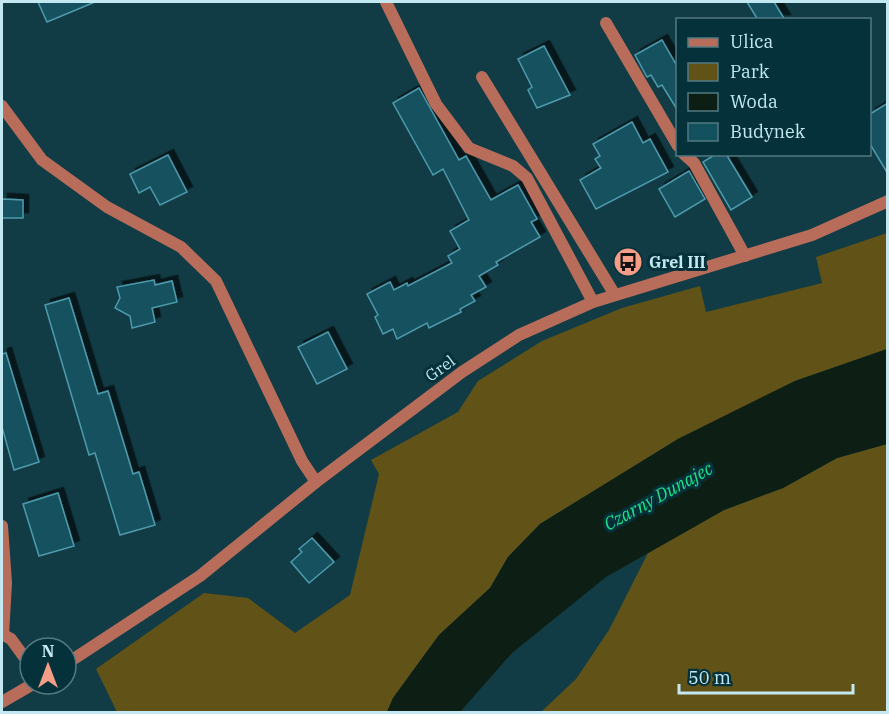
<svg xmlns="http://www.w3.org/2000/svg" width="889" height="714" font-family="'IBM Plex Serif',serif">
<style>
.green{fill:#615317}
.water{fill:#0d1f14}
.building{fill:#13515e;stroke:#4e9aac;stroke-width:1.5;filter:url(#shadow)}
.lines{fill:none;stroke-linecap:round;stroke-linejoin:round}
.service{stroke:#b86d5a;stroke-width:12}
.minor{stroke:#b86d5a;stroke-width:12}
.labels{text-anchor:middle;dominant-baseline:central;stroke-width:6;stroke-linejoin:round;paint-order:stroke}
.poi-label{font-size:16px;font-weight:bold;fill:#c4e8f1;stroke:#05313a;text-anchor:start}
.street-label{font-size:16px;fill:#c4e8f1;stroke:#05313a}
.water-label{font-size:18px;font-style:italic;fill:#1fe186;stroke:#05313a}
</style>
<defs>
<filter id="shadow"><feDropShadow dx="5.5" dy="-5.5" stdDeviation="0" flood-color="#0009"/></filter>
</defs>
<rect width="100%" height="100%" fill="#123c45"/>
<!-- green -->
<g class="green">
<path d="M887 233V349L795 381 678 439 540 524 508 557 490 588 439 635 393 698 387 712H117L96 669 204 593 248 598 295 633 350 595 379 474 371 460 458 412 478 381 542 341 622 308 700 286 706 312 822 283 816 257Z"/>
<path d="M887 444V712H541L576 679 609 630 648 553 724 510 783 488 837 458Z"/>
</g>
<!-- water -->
<path class="water" d="M887 349V444L837 458 783 488 724 510 606 577 512 653 460 712H387L393 698 439 635 490 588 508 557 540 524 678 439 795 381Z"/>
<!-- building -->
<g class="building">
<path d="M38 2H95L47 22Z"/>
<path d="M747 2H774L785 20H758Z"/>
<path d="M662 40 678 68V111L662 85 658 87 651 75 647 77 635 55Z"/>
<path d="M544 46 570 95 537 108 528 90 532 87 518 59Z"/>
<path d="M419 88 459 160 466 156 491 200 518 185 537 219 531 222 540 237 496 262 498 265 479 276 486 287 471 295 475 301 460 309 461 312 429 328 427 323 397 339 393 329 383 334 375 317 378 315 367 294 390 282 394 290 407 283 408 286 452 263 448 256 460 249 450 231 469 220 443 169 433 175 393 103Z"/>
<path d="M888 103V174L870 144V114Z"/>
<path d="M632 122 643 143 650 139 668 172 596 209 580 180 601 168 595 159 600 156 593 144Z"/>
<path d="M716 154H726L752 197 731 210 703 162Z"/>
<path d="M168 155 187 192 160 205 150 187 139 193 130 174Z"/>
<path d="M689 171 705 199 675 217 659 189Z"/>
<path d="M2 199 23 200V218H2Z"/>
<path d="M154 280 155 285 172 281 177 302 152 308 155 322 132 328 130 316 115 308 120 298 117 287Z"/>
<path d="M69 298 98 394 108 391 133 474 139 472 155 525 120 535 95 453 89 455 45 305Z"/>
<path d="M328 332 347 369 317 384 298 347Z"/>
<path d="M6 353 39 462 14 470 2 427V354Z"/>
<path d="M58 493 74 546 39 556 23 504Z"/>
<path d="M312 538 334 562 309 583 291 562 302 552 299 549Z"/>
</g>
<g class="lines">
<!-- service -->
<g class="service">
<path d="M386 2 436 104 469 148 513 166 527 178 593 302"/>
<path d="M606 23 678 146"/>
<path d="M482 77 615 295"/>
<path d="M2 106 42 160 107 207 181 247 216 281 302 461 316 482"/>
<path d="M684 154 694 163 745 256"/>
<path d="M2 526 6 583 3 635"/>
</g>
<!-- minor -->
<g class="minor">
<path d="M2 634 11 639 30 665"/>
<path d="M66 664 200 576 316 482 462 372 519 335 593 302 812 235 888 201"/>
<path d="M2 702 33 684"/>
</g>
</g>
<!-- icons -->
<defs>
<g id="bus-disc" transform="scale(1.5)"><circle r="9.5" fill="#f49e88" stroke="#05313a"/><path d="M-5-6H5V4H4V6H2V4H-2V6H-4V4H-5ZM-3.5-4V0h7V-4ZM-3.5 1.2v1.5H-2V1.2ZM2 1.2v1.5H3.5V1.2Z" fill="#111"/></g>
</defs>
<g fill-rule="evenodd">
<use href="#bus-disc" x="628" y="262"/>
</g>
<g class="labels">
<!-- poi labels -->
<g class="poi-label">
<text x="649" y="262">Grel III</text>
</g>
<!-- street labels -->
<g class="street-label">
<text transform="translate(440 368) rotate(-36)">Grel</text>
</g>
<!-- water labels -->
<g class="water-label">
<text transform="translate(658 496) rotate(-29)">Czarny Dunajec</text>
</g>
</g>
<!-- border -->
<rect width="889" height="714" fill="none" stroke="#c4e8f1" stroke-width="6"/>
<!-- legend -->
<rect x="676" y="18" width="195" height="138" fill="#05313a" stroke="#517a83" stroke-width="1.5"/>
<rect x="688" y="38" width="30" height="9" fill="#b86d5a" stroke="#517a83" stroke-width="1.5"/>
<text x="730" y="48" font-size="18" fill="#c4e8f1">Ulica</text>
<rect x="688" y="63" width="30" height="18" fill="#615317" stroke="#517a83" stroke-width="1.5"/>
<text x="730" y="78" font-size="18" fill="#c4e8f1">Park</text>
<rect x="688" y="93" width="30" height="18" fill="#0d1f14" stroke="#517a83" stroke-width="1.5"/>
<text x="730" y="108" font-size="18" fill="#c4e8f1">Woda</text>
<rect x="688" y="123" width="30" height="18" fill="#13515e" stroke="#517a83" stroke-width="1.5"/>
<text x="730" y="138" font-size="18" fill="#c4e8f1">Budynek</text>
<!-- north arrow -->
<g transform="translate(48 666)"><circle r="28" fill="#05313a" stroke="#517a83" stroke-width="1.5"/>
<path d="M0-4.5L10 22L0 15L-10 22Z" fill="#f49e88"/>
<text y="-9" font-size="16" font-weight="bold" text-anchor="middle" fill="#c4e8f1">N</text>
</g>
<!-- scale -->
<path d="M679 684v9h174v-9" fill="none" stroke="#c4e8f1" stroke-width="3"/>
<text x="688" y="684" font-size="18" fill="#c4e8f1" stroke="#05313a" stroke-width="4.5" paint-order="stroke">50 m</text>
</svg>
